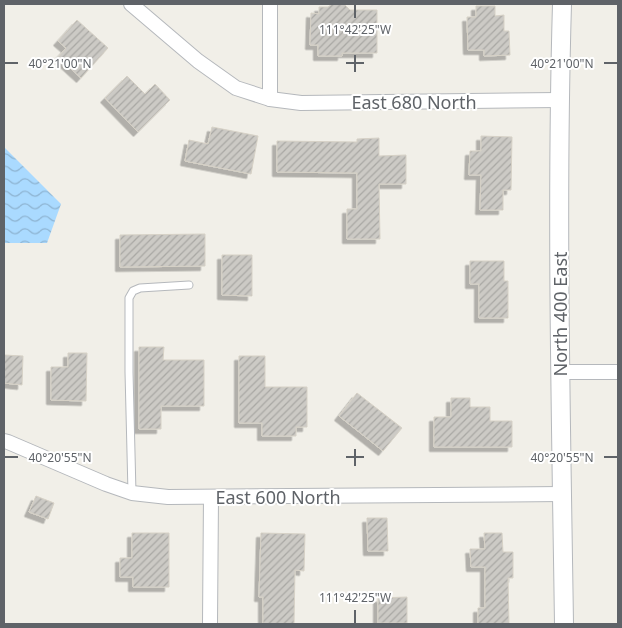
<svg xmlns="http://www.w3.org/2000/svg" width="622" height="628" font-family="'Noto Sans',sans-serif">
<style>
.water{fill:url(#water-waves)}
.building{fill:url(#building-hatch);stroke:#d6d1c6;filter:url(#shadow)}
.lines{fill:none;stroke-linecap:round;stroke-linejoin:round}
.service-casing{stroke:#b5b8bc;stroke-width:9}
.minor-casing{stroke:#b5b8bc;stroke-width:16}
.tertiary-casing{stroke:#b5b8bc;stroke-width:20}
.service{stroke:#fff;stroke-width:7}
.minor{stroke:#fff;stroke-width:14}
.tertiary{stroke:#fff;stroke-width:18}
.ticks{fill:none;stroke:#5f6368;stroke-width:2}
.labels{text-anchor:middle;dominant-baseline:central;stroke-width:4;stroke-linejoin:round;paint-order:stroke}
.street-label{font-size:18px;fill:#5f6368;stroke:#fff}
.ticks-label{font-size:12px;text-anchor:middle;fill:#5f6368;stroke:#fff;stroke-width:4;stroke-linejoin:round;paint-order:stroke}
</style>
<defs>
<pattern id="water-waves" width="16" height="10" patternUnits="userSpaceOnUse" patternTransform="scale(1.25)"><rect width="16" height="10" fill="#aadaff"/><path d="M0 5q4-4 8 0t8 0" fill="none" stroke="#8eb4d2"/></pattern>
<pattern id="building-hatch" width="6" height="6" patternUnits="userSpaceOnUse" patternTransform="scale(1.25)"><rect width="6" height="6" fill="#cccac5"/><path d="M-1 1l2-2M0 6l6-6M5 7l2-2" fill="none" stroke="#a9a8a4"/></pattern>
<filter id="shadow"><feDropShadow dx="-4.5" dy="4.5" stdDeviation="0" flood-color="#0004"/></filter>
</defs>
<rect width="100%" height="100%" fill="#f1efe8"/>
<!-- water -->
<path class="water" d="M4 147 61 204 47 243H4Z"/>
<!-- building -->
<g class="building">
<path d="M332 4H344L350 10H377V53H342V56H318V45H310L311 13 319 14V7H328Z"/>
<path d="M476 6H495V16L504 15V31H509L510 55 484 56V50H468L467 17H476Z"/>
<path d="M77 20 108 48 81 78 58 57 66 48 58 41Z"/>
<path d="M127 76 145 94 155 84 170 100 138 132 105 98Z"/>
<path d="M212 127 258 136 251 174 185 161 189 140 208 144Z"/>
<path d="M481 136 512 137 511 190H503V210H480L481 175H469L470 151H481Z"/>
<path d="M379 138V156L406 155V184H379L380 239H347V209H357V173L277 172V141L357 142V139Z"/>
<path d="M205 234V266L120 267V235Z"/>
<path d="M222 255H252V296L222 295Z"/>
<path d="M470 261H504V281H508V318H479V284H470Z"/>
<path d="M139 347H164L163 360H204V406H161V429H139Z"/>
<path d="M68 353H87L86 401 51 400V367H68Z"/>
<path d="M4 355 23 356 22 385 4 383Z"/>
<path d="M239 356H265V387H307V427H296V436H262V423H239Z"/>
<path d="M357 393 402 428 383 451 339 416Z"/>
<path d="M451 398H470V407H490V421H512V447H434V417H451Z"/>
<path d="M36 496 54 503 48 519 29 512Z"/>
<path d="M367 518H387L388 551H368Z"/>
<path d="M132 533H169V587H133V577H120V558H132Z"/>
<path d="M261 533 305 534 304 571 295 570 294 624H263V597H259Z"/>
<path d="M484 533H502L503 552H513V578H508L509 624H478V608H485V567H471L470 549H485Z"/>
<path d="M407 597V623H378V598Z"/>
</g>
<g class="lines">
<!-- service casing -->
<g class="service-casing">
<path id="service" d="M132 493 129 372V298L133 291 140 288 189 285"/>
</g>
<!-- minor casing -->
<g class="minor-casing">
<g id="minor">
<path d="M131 4 198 61 236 88 270 99 301 103 559 100"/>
<path d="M270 4V99"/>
<path d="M560 372H618"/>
<path d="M4 441 8 442 106 484 132 493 168 497 562 494"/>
<path d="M210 624 211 497"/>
</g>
</g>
<!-- tertiary casing -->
<g class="tertiary-casing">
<path id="tertiary" d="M562 4C556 211 561 417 564 624"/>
</g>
<!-- service -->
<use href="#service" class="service"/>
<!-- minor -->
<use href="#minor" class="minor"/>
<!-- tertiary -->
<use href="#tertiary" class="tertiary"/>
</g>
<!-- ticks -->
<path class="ticks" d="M355 5V18M355 55V72M5 63H18M346 63H364M604 63H617M355 449V466M5 457H18M346 457H364M604 457H617M355 610V623"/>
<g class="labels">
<!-- street labels -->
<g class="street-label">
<text x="414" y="102">East 680 North</text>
<text transform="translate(560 314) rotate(-90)">North 400 East</text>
<text x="278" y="497">East 600 North</text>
</g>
</g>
<g class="ticks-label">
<text x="355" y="34">111°42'25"W</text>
<text x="60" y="68">40°21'00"N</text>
<text x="562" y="68">40°21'00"N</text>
<text x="60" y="462">40°20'55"N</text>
<text x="562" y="462">40°20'55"N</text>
<text x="355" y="602">111°42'25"W</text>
</g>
<!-- border -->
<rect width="622" height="628" fill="none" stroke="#5f6368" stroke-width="10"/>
</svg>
